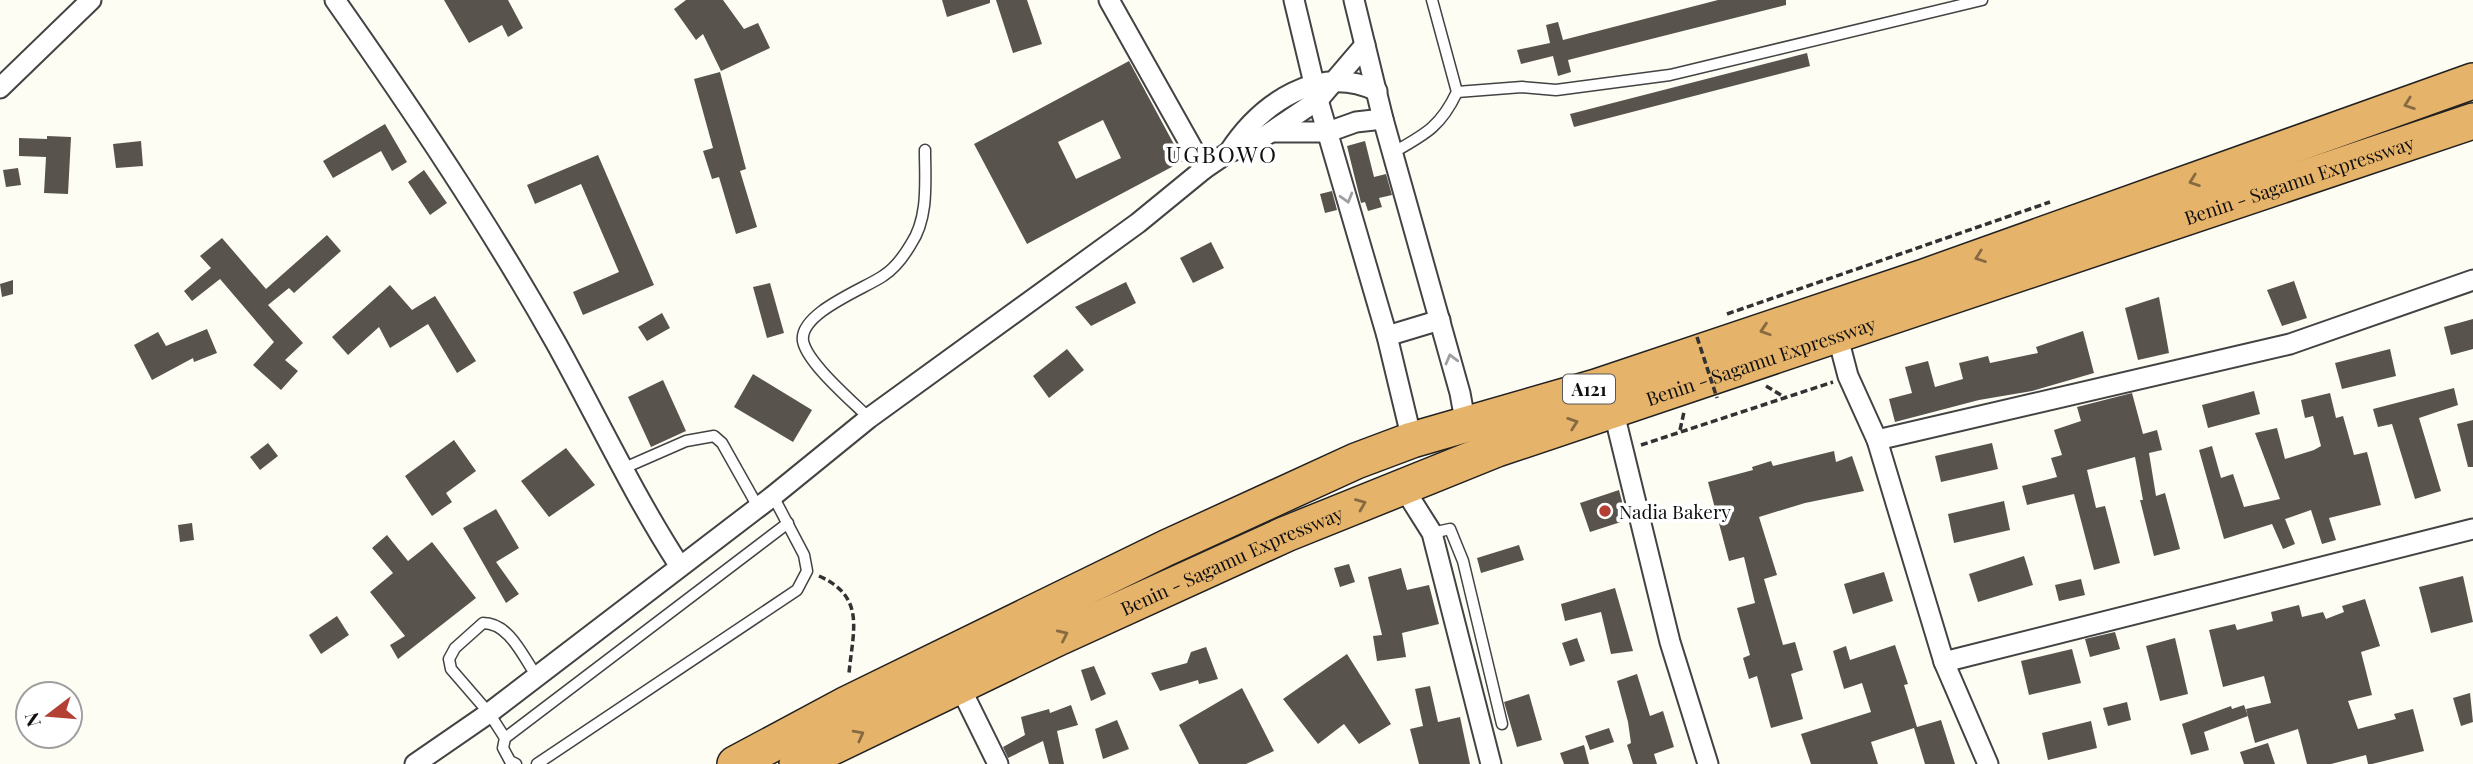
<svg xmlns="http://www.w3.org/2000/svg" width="2473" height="764" font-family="'Playfair Display',serif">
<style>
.building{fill:#58534d;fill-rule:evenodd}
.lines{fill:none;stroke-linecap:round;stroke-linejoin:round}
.lane-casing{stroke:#434343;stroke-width:13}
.street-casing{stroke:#434343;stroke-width:23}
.highway-casing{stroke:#212121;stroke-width:38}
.path{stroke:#323232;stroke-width:3.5;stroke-dasharray:7 3.5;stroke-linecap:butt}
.lane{stroke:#fff;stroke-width:10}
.street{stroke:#fff;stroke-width:19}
.highway{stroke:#e6b36a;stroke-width:35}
.path-bridge{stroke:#323232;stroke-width:3.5;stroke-dasharray:7 3.5;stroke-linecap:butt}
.oneway{stroke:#866a42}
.oneway2{stroke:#9f9f9f}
.poi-dot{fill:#b33f35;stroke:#fff;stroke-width:2.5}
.labels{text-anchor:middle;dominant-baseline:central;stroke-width:7;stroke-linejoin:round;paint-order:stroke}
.shield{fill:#fff;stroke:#585858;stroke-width:2}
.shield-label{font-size:18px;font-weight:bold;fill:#101010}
.street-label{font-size:19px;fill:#101010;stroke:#fff}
.poi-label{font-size:19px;fill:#101010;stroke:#fff;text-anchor:start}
.quarter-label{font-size:23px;letter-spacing:2px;fill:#101010;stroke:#fff}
</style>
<rect width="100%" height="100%" fill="#fefdf4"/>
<!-- building -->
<g class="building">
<path d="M444 0H508L523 28 508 37 502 25 469 43Z"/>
<path d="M686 0H723L744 29 758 23 770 48 721 71 703 34 696 40 674 9Z"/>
<path d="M942 0H990V3L947 17Z"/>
<path d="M996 0H1027L1042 44 1013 53Z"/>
<path d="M1718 0H1786V5L1568 60 1571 72 1558 76 1553 56 1521 64 1517 50 1550 43 1546 25 1558 22 1563 40Z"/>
<path d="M1807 53 1810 66 1574 127 1570 114Z"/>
<path d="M1129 61 1183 161 1027 244 974 144ZM1103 120 1121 158 1076 179 1058 142Z"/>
<path d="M720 72 746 169 740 171 757 227 736 234 719 177 712 179 703 151 713 148 694 79Z"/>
<path d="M385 124 407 162 392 171 381 151 333 178 323 161Z"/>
<path d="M47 136 71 137 68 194 44 193 46 157 19 156V138L47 139Z"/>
<path d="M141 141 143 166 116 168 113 144Z"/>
<path d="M1365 141 1374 177 1386 174 1392 195 1379 198 1382 207 1368 211 1365 202 1361 203 1347 146Z"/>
<path d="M598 155 654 285 583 315 573 292 619 272 581 184 535 204 527 185Z"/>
<path d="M18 168 21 185 6 187 3 170Z"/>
<path d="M424 170 447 203 430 215 408 182Z"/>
<path d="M1332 191 1337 210 1325 213 1320 194Z"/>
<path d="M327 235 341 251 294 293 289 288 268 305 303 343 285 360 298 371 281 390 253 365 274 342 220 279 192 301 184 291 211 268 200 256 222 238 266 289Z"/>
<path d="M1211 242 1224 268 1193 283 1180 258Z"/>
<path d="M13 280V294L2 297 0 284Z"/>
<path d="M2294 281 2307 318 2282 326 2267 290Z"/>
<path d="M1126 282 1136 303 1091 326 1075 307Z"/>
<path d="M770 283 784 333 767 338 753 287Z"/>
<path d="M390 285 412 310 435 296 476 361 457 373 428 324 390 348 379 327 348 355 332 337Z"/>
<path d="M2159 297 2169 353 2138 360 2125 308Z"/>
<path d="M662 313 670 328 647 341 638 327Z"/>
<path d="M2473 319V349L2451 355 2444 327Z"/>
<path d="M207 329 217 353 194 362 193 358 152 380 134 345 158 332 166 346Z"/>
<path d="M2083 331 2094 373 2032 391 1979 400 1895 422 1889 399 1912 393 1905 367 1928 361 1935 387 1963 379 1959 363 1988 356 1990 363 2038 353 2036 347Z"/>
<path d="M1067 349 1084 370 1049 398 1033 376Z"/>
<path d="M2390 349 2396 376 2342 389 2335 363Z"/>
<path d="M753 374 812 410 793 442 734 407Z"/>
<path d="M663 380 686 431 651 447 628 397Z"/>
<path d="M2454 388 2458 405 2419 418 2441 491 2415 499 2392 424 2378 427 2373 409Z"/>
<path d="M2254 391 2260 414 2208 428 2202 405Z"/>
<path d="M2132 393 2143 434 2157 430 2162 450 2149 453 2156 496 2165 493 2180 549 2154 556 2140 500H2143L2135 457 2087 470 2096 508 2105 506 2120 563 2094 570 2074 494 2027 505 2022 486 2057 477 2051 458 2062 455 2054 430 2081 421 2077 407Z"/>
<path d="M2330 393 2336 418 2343 416 2354 455 2367 452 2381 505 2329 518 2336 540 2322 544 2311 510 2285 519 2295 544 2283 549 2272 524 2224 539 2199 450 2212 446 2221 478 2233 474 2244 507 2280 499 2255 433 2277 428 2285 459 2314 450 2321 446 2313 416 2305 418 2301 400Z"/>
<path d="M2473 420V467H2468L2457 424Z"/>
<path d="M454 440 476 471 446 493 452 502 432 516 405 476Z"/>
<path d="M268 443 278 456 260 470 250 457Z"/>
<path d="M1992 443 1998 469 1941 482 1935 456Z"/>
<path d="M566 448 595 485 549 517 521 481Z"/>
<path d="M1834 451 1836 462 1852 456 1864 491 1805 503 1759 517 1777 575 1764 579 1783 645 1795 642 1803 670 1791 674 1803 719 1771 728 1757 676 1749 679 1743 658 1750 655 1737 608 1755 603 1744 557 1729 561 1708 482 1753 470 1752 467 1771 461 1773 466Z"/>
<path d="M1619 490 1627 520 1590 532 1580 503Z"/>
<path d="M2004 501 2010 530 1954 543 1948 514Z"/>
<path d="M496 509 519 548 496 562 519 594 506 603 463 528Z"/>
<path d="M192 523 194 540 180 542 178 525Z"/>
<path d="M387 535 408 561 432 542 476 598 398 659 390 645 405 636 370 592 393 573 372 548Z"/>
<path d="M1519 545 1524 560 1481 573 1477 558Z"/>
<path d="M2024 556 2033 585 1978 602 1969 574Z"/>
<path d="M1349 564 1355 582 1340 587 1334 568Z"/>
<path d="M1401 568 1407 590 1429 585 1439 624 1402 633 1406 657 1377 661 1373 636 1382 635 1368 577Z"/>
<path d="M1884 572 1893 601 1853 614 1844 584Z"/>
<path d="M2463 576 2473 622 2431 633 2419 587Z"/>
<path d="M2081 579 2085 595 2059 601 2055 585Z"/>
<path d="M1615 588 1633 651 1611 654 1601 612 1565 621 1561 604Z"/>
<path d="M2365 599 2380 646 2361 652 2372 695 2348 701 2358 729 2396 719 2394 714 2413 709 2424 751 2372 764H2368L2366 755 2331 764H2307L2298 729 2255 743 2246 709 2271 703 2264 676 2223 687 2209 630 2235 624 2237 630 2273 621 2271 612 2299 605 2302 617 2323 612 2326 619 2344 612 2342 606Z"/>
<path d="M337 616 349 635 321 654 309 635Z"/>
<path d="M2115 632 2120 649 2090 657 2085 639Z"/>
<path d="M1577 638 1585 661 1570 666 1562 643Z"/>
<path d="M2175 638 2188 694 2160 701 2146 646Z"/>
<path d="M1895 645 1908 684 1904 685 1917 727 1941 720 1955 764H1925L1914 728 1871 742 1878 764H1811L1801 734 1871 712 1862 683 1844 689 1833 651 1846 646 1850 660Z"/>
<path d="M1206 647 1218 679 1199 684 1198 680 1160 691 1151 673 1187 663 1191 652Z"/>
<path d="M2072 649 2081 683 2029 695 2021 661Z"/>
<path d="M1347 654 1391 724 1359 744 1344 724 1318 744 1283 699Z"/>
<path d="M1094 666 1106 694 1091 701 1081 670Z"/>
<path d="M1637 674 1650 716 1663 711 1674 747 1654 754 1657 764H1633L1627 745 1631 743 1628 722 1617 681Z"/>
<path d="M1430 686 1438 722 1460 717 1470 764H1419L1410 729 1423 726 1415 689Z"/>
<path d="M1242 688 1274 751 1246 764H1199L1179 725Z"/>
<path d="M2470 693 2473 722 2461 726 2453 698Z"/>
<path d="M1529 694 1542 740 1517 747 1504 702Z"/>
<path d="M2127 702 2131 720 2108 726 2103 708Z"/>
<path d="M1071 705 1078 725 1057 731 1064 764H1049L1043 741 1008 758 1003 747 1025 735 1021 717 1049 709 1050 713Z"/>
<path d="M2244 705 2248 716 2204 732 2209 750 2191 755 2182 724 2231 706 2232 709Z"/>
<path d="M1117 720 1129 749 1103 759 1095 729Z"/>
<path d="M2091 721 2097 748 2048 760 2042 733Z"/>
<path d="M1609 728 1614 742 1590 750 1585 736Z"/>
<path d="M2268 743 2275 764H2244L2240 752Z"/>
<path d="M1584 745 1589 764H1564L1560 753Z"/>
</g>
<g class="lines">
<!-- lane casing -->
<g class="lane-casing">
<g id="lane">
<path d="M1457 92 1522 87 1556 90 1670 75 1982 0"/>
<path d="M1394 152C1426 134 1441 126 1457 92L1432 0"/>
<path d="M869 418C852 401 807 363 803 341 799 313 864 289 883 276 894 269 904 256 911 244 929 217 925 181 925 150"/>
<path d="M622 469 686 441 714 436 722 443 758 507"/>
<path d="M1432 533 1450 529 1463 561 1502 724"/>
<path d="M505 738 489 713 451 669 449 659 455 648 483 623C509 623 522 655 536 675"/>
<path d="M516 764 510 761 503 748 505 738 788 523"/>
<path d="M537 764 797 590 807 571 804 555 773 496"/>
</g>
</g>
<!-- street casing -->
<g class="street-casing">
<g id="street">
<path d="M335 0C413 111 489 224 556 343 597 417 633 494 679 565"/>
<path d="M1109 0 1204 169"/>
<path d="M1294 0 1318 100 1387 336 1412 440"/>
<path d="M1354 0 1383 119 1460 393 1466 426"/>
<path d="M0 88 91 0"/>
<path d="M1272 132H1328L1356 122 1383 119"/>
<path d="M1229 152C1261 103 1319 63 1377 91"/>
<path d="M1837 334 1848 376 1877 440 1944 662 1988 764"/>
<path d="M1387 336 1440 320"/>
<path d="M1613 409 1670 642 1708 764"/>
<path d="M1877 440 2290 344 2473 280"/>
<path d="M1403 487 1432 533 1491 764"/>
<path d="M1944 662 2473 529"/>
<path d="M959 685 998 764"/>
<path d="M415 764 489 713 773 496 869 418 1138 223 1204 169 1229 152 1253 144 1318 100 1365 45"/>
</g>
</g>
<!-- highway casing -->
<g class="highway-casing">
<g id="highway">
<path d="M735 764 847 704 1166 548 1356 461 1412 440 1596 387 1924 277 2473 81"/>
<path id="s1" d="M797 764 1060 637 1286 534 1497 449 2473 121"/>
</g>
</g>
<!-- path -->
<g class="path">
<path d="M1727 314 2050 202"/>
<path d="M1766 386 1786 398"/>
<path d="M1680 430 1684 412"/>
<path d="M1641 445 1833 382"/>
<path d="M819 576C866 597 853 630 849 673"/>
</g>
<!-- lane -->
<use href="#lane" class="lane"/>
<!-- street -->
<use href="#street" class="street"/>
<!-- highway -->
<use href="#highway" class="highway"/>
<!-- path-bridge -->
<path class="path-bridge" d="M1697 337 1717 398"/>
</g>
<!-- one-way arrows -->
<defs><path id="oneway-chevron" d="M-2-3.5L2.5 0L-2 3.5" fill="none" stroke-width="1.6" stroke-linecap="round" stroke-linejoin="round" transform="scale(1.75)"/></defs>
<g class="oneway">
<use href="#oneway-chevron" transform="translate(2409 104) rotate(160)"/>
<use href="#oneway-chevron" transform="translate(2194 181) rotate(160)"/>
<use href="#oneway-chevron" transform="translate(1980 257) rotate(160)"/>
<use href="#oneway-chevron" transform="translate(1765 330) rotate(162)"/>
<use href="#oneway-chevron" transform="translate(1573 423) rotate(-19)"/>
<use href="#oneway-chevron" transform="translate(1361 504) rotate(-22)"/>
<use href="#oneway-chevron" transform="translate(1063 635) rotate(-25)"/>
<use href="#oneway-chevron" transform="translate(859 735) rotate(-28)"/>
</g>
<g class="oneway2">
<use href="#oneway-chevron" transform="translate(1347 198) rotate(74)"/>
<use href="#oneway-chevron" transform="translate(1451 359) rotate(-105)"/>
</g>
<!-- markers -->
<circle class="poi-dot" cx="1605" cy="511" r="7"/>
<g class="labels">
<!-- shield labels -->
<rect class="shield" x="1563" y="374.5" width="52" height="29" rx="5"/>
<g class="shield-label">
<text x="1589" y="389">A121</text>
</g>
<!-- street labels -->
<g class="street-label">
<text stroke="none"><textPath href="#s1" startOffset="1614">Benin - Sagamu Expressway</textPath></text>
<text stroke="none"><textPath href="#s1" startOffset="1046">Benin - Sagamu Expressway</textPath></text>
<text stroke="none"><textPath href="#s1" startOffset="480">Benin - Sagamu Expressway</textPath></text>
</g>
<!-- poi labels -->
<g class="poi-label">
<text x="1619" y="511">Nadia Bakery</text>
</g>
<!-- quarter labels -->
<g class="quarter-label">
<text x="1222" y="153">UGBOWO</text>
</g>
</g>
<!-- north arrow -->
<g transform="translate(49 715) rotate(254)"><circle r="33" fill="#ffffff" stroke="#9f9f9f" stroke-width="2"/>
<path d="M0-5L12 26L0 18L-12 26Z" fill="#b33f35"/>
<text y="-10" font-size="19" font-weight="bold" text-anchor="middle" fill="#101010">N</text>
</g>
</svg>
